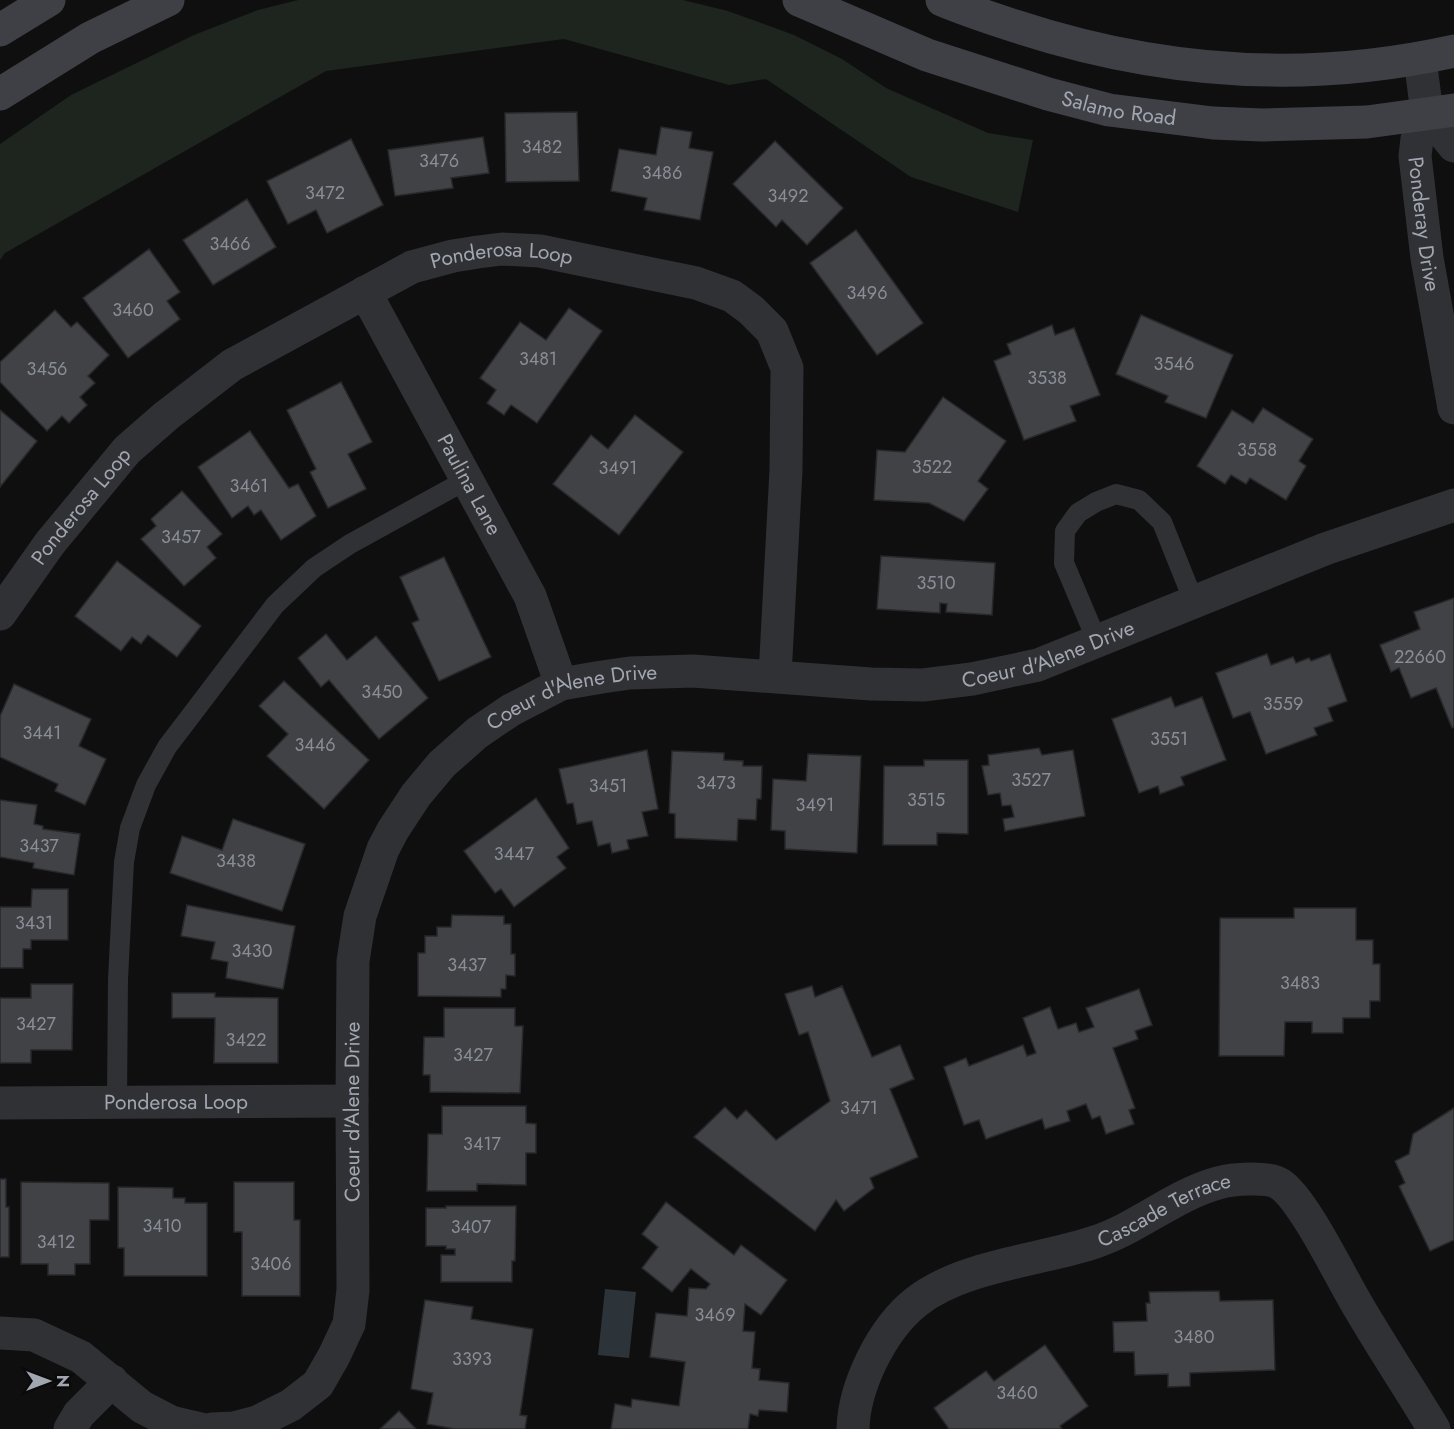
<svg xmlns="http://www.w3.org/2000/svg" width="1454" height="1429" font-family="Jost,sans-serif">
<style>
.green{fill:#1e241e}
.water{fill:#2c3339}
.building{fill:#404246;stroke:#29292c;stroke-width:1.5}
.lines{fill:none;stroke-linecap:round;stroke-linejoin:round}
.service{stroke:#303135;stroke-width:20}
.minor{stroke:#303135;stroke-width:33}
.secondary{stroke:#3e4045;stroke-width:33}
.labels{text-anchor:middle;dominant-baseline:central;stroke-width:4.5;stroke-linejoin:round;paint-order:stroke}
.number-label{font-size:18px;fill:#898d96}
.street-label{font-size:21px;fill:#a1a6b0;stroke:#0a0a0b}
</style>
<rect width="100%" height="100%" fill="#0f0f10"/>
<!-- green -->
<path class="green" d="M298 0H683L728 11 794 35 842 59 886 88 988 133 1033 140 1018 212 911 177 766 79 729 85 564 39 326 71 5 253 0 260V144L71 95 194 35 258 10Z"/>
<!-- water -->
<path class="water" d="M605 1289 636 1292 629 1358 598 1355Z"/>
<!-- building -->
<g class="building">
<path d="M577 112 579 181 506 182 505 113Z"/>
<path d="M661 127 692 132 689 148 713 152 700 220 644 210 647 198 611 191 619 149 656 155Z"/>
<path d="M483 137 489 173 451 178 453 188 395 196 388 150Z"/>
<path d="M351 139 383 205 327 233 316 210 288 224 267 181Z"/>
<path d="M775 141 843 208 807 245 782 220 776 227 733 184Z"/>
<path d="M247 199 276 247 213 285 183 240Z"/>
<path d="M856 230 923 323 877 355 810 263Z"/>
<path d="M149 249 180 292 167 301 180 319 128 358 83 298Z"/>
<path d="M569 308 602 331 537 423 511 405 504 415 487 403 496 390 480 378 520 322 546 340Z"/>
<path d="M55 310 71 327 77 322 109 355 88 376 95 383 80 397 87 405 69 423 62 416 47 431 0 382V362Z"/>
<path d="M1141 315 1233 355 1206 418 1165 402 1168 396 1116 374Z"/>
<path d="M1052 325 1055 335 1074 328 1100 395 1070 406 1076 421 1024 440 994 361 1011 354 1007 344Z"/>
<path d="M341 382 372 442 348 454 366 489 328 508 310 472 316 469 287 410Z"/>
<path d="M943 397 1006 441 978 481 988 489 964 521 929 503 874 500 877 450 905 452Z"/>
<path d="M1263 408 1313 439 1299 461 1306 466 1286 500 1250 478 1246 484 1231 475 1225 484 1197 466 1232 410 1253 423Z"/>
<path d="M0 410 37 441 0 487Z"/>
<path d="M635 415 683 452 619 535 553 484 591 435 608 449Z"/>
<path d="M250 431 289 488 298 484 316 516 281 540 261 510 254 515 248 506 232 518 198 467Z"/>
<path d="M182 491 222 534 207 547 216 558 184 586 141 539 156 526 151 519Z"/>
<path d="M881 556 995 563 992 615 946 612 947 604 940 603V613L877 609Z"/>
<path d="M444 557 491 657 439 681 412 623 419 620 400 577Z"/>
<path d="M117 561 201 626 177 657 148 635 141 644 132 637 121 651 75 616Z"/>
<path d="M1454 598V727L1452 728 1436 688 1411 698 1399 668 1391 672 1380 645 1420 629 1414 612Z"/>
<path d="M326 634 347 660 376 636 428 698 379 739 329 680 321 687 298 658Z"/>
<path d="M1267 654 1271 665 1293 657 1296 663 1309 658 1311 661 1330 654 1347 701 1328 708 1333 721 1314 728 1317 735 1266 754 1250 712 1233 718 1216 673Z"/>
<path d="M284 681 369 760 324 809 267 756 288 734 259 706Z"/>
<path d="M14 684 91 719 79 746 106 759 85 805 55 791 58 784 0 757V716Z"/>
<path d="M1171 697 1175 707 1202 697 1226 760 1181 777 1184 785 1160 794 1158 786 1139 793 1112 719Z"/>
<path d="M1039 748 1042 755 1073 750 1085 816 1005 831 1003 819 1014 817 1011 805 1002 806 1000 793 988 795 982 766 989 765 988 755Z"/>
<path d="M647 750 658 809 642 812 648 836 627 840 629 849 612 853 610 843 598 846 592 821 577 824 573 803 567 804 559 769Z"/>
<path d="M672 751 724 753V760L743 761V766H762L761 799H757L756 820 738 819 737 841 675 838V814L669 813Z"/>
<path d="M808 754 861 756 857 853 785 849V831L771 830 773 779 806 781Z"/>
<path d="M924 760H968V834L937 833V845H883L884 766H924Z"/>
<path d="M536 798 569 848 557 857 566 868 514 907 501 889 495 893 464 851Z"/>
<path d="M0 800 37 805 34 824 43 826V829L80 834 74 875 33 868 34 863 0 857Z"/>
<path d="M233 819 305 844 282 911 170 873 182 836 222 850Z"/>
<path d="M32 889H68V940H31V949H23V968H0V907H31Z"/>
<path d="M187 905 295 926 283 989 226 978 228 962 211 959 215 942 181 936Z"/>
<path d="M1294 908H1356V940H1373V964H1380V1001H1370V1018H1343V1033H1312V1022H1285L1284 1056H1219L1220 918H1294Z"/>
<path d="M452 915 504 916V924H511V954H515V976L506 975V989H501V997L418 996V953H425V936H437V927H451Z"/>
<path d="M31 984H73L72 1050H31V1063H0V998H31Z"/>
<path d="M812 986 815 997 842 986 872 1057 900 1045 914 1079 890 1089 918 1157 870 1178 874 1188 844 1211 836 1200 815 1231 694 1137 725 1107 737 1119 746 1110 776 1140 830 1101 808 1032 799 1035 785 994Z"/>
<path d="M1139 989 1152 1025 1135 1031 1138 1039 1113 1048 1135 1108 1129 1110 1134 1124 1106 1134 1100 1116 1092 1119 1086 1104 1067 1111 1070 1121 1045 1129 1042 1119 986 1139 979 1120 964 1125 944 1067 966 1058 969 1066 1023 1045 1027 1056 1036 1053 1023 1018 1050 1007 1058 1029 1076 1023 1079 1032 1094 1027 1086 1008Z"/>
<path d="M172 993H215V997L278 998V1063H214L215 1018H172Z"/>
<path d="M444 1008H515V1026H523L520 1093 430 1092V1075H423L424 1037H444Z"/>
<path d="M442 1106H526V1123L536 1124V1153H526V1185L477 1184V1191H427L428 1134H442Z"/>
<path d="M1454 1108V1240L1430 1251 1399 1186 1405 1183 1395 1161 1409 1154 1413 1134Z"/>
<path d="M0 1179H6V1207H9V1257H0Z"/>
<path d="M21 1182 109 1183V1220H90V1264H75V1275H48V1264H21Z"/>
<path d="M234 1182H294V1220H300V1296H242V1232H234Z"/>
<path d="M118 1187 173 1188V1198H185V1203H207V1276H124V1248H118Z"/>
<path d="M666 1202 734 1255 741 1245 787 1280 761 1315 745 1304 743 1331 755 1332 752 1368 760 1369 759 1380 789 1383 787 1412 759 1410 758 1416 750 1414 748 1429H611L615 1404 631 1407 632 1399 679 1406 685 1362 650 1357 656 1313 687 1316 689 1288 706 1289 710 1284 691 1269 672 1292 642 1268 658 1247 642 1234Z"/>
<path d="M446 1206H516L515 1261H512V1282H441V1255H455V1249H446V1246H426V1208H446Z"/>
<path d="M1219 1291 1220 1301 1273 1300 1275 1370 1190 1373V1386L1168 1387V1374L1135 1375 1134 1352H1114L1113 1322 1147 1321 1146 1303H1150L1149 1292Z"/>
<path d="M425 1300 473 1307 471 1319 533 1329 520 1415 527 1416 525 1429H455L427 1424 433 1393 411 1389Z"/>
<path d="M1045 1345 1088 1406 1060 1426 1062 1429H949L934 1408 986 1371 994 1381Z"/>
<path d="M399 1411 416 1429H380Z"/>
</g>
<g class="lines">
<!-- service -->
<g class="service">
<path d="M1097 641 1064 563 1065 531 1078 513 1096 502 1116 494 1139 500 1162 522 1194 602"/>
<path d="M117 1101 118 979 124 862 130 828 146 785 167 747 275 605 314 568 350 544 468 479"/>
</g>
<!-- minor -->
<g class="minor">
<path id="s1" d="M1420 59 1427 113 1417 139 1415 156 1427 258 1454 408"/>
<path d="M1427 113 1454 146"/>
<path id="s2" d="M365 292 530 596 561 684"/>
<path id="s3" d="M0 614 50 543 127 450 166 416 232 365 412 267 453 256 478 252 502 249 540 251 696 283 732 296 751 310 772 331 787 368 786 470 775 676"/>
<path id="s4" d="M0 1103 352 1101"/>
<path d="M0 1333 34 1335 81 1357 142 1407 171 1422 201 1429"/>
<path d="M70 1429 79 1414 112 1381"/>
<path id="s5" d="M212 1429 234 1428 257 1422 291 1405 318 1384 334 1356 349 1324 353 1290 352 1101 353 961 360 916 383 849 393 830 416 795 442 764 477 733 511 710 561 684 602 677 630 673 693 671 871 684 923 685 972 679 1038 665 1325 549 1454 505"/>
<path id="s6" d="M853 1429C854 1386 882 1329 916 1302 963 1265 1039 1261 1095 1242 1138 1228 1174 1195 1218 1183 1232 1179 1268 1176 1280 1184 1304 1200 1341 1278 1358 1306 1382 1347 1409 1388 1434 1429"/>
</g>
<!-- secondary -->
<g class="secondary">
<path id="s7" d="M799 0 927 55 1048 94 1109 110 1213 123 1262 125 1367 122 1454 110"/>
<path d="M942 0C966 10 990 18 1015 26 1158 73 1306 84 1454 51"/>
<path d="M0 30 49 0"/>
<path d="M0 94 90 38 168 0"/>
</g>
</g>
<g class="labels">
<!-- number labels -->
<g class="number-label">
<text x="542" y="147">3482</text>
<text x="439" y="161">3476</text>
<text x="662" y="173">3486</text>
<text x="325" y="193">3472</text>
<text x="788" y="196">3492</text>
<text x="230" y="244">3466</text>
<text x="867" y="293">3496</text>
<text x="133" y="310">3460</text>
<text x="538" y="359">3481</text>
<text x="1174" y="364">3546</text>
<text x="47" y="369">3456</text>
<text x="1047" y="378">3538</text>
<text x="1257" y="450">3558</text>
<text x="932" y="467">3522</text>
<text x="618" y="468">3491</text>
<text x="249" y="486">3461</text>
<text x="181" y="537">3457</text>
<text x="936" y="583">3510</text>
<text x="1420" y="657">22660</text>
<text x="382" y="692">3450</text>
<text x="1283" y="704">3559</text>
<text x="42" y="733">3441</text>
<text x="1169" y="739">3551</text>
<text x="315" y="745">3446</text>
<text x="1031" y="780">3527</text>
<text x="716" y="783">3473</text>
<text x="608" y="786">3451</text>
<text x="926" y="800">3515</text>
<text x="815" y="805">3491</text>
<text x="39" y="846">3437</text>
<text x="514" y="854">3447</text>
<text x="236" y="861">3438</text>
<text x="34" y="923">3431</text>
<text x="252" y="951">3430</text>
<text x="467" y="965">3437</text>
<text x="1300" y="983">3483</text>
<text x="36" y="1024">3427</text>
<text x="246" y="1040">3422</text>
<text x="473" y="1055">3427</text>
<text x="859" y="1108">3471</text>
<text x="482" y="1144">3417</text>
<text x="162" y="1226">3410</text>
<text x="471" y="1227">3407</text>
<text x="56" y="1242">3412</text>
<text x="271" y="1264">3406</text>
<text x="715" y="1315">3469</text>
<text x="1194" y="1337">3480</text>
<text x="472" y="1359">3393</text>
<text x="1017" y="1393">3460</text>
</g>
<!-- street labels -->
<g class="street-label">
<text stroke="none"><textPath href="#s7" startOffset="339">Salamo Road</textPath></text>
<text stroke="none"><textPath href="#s1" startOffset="168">Ponderay Drive</textPath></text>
<text stroke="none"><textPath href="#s3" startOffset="639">Ponderosa Loop</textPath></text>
<text stroke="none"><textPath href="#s2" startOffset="219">Paulina Lane</textPath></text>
<text stroke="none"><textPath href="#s3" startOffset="135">Ponderosa Loop</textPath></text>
<text stroke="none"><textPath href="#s5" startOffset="1406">Coeur d'Alene Drive</textPath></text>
<text stroke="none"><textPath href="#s5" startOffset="920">Coeur d'Alene Drive</textPath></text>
<text stroke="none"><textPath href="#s4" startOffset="176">Ponderosa Loop</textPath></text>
<text stroke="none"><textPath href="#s5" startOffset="398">Coeur d'Alene Drive</textPath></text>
<text stroke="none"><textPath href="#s6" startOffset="412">Cascade Terrace</textPath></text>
</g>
</g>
<!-- north arrow -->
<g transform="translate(48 1381) rotate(90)" stroke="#0a0a0b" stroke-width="4.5" paint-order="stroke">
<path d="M0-4.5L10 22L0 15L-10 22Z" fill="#a1a6b0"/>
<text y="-9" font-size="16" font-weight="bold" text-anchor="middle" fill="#a1a6b0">N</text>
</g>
</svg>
